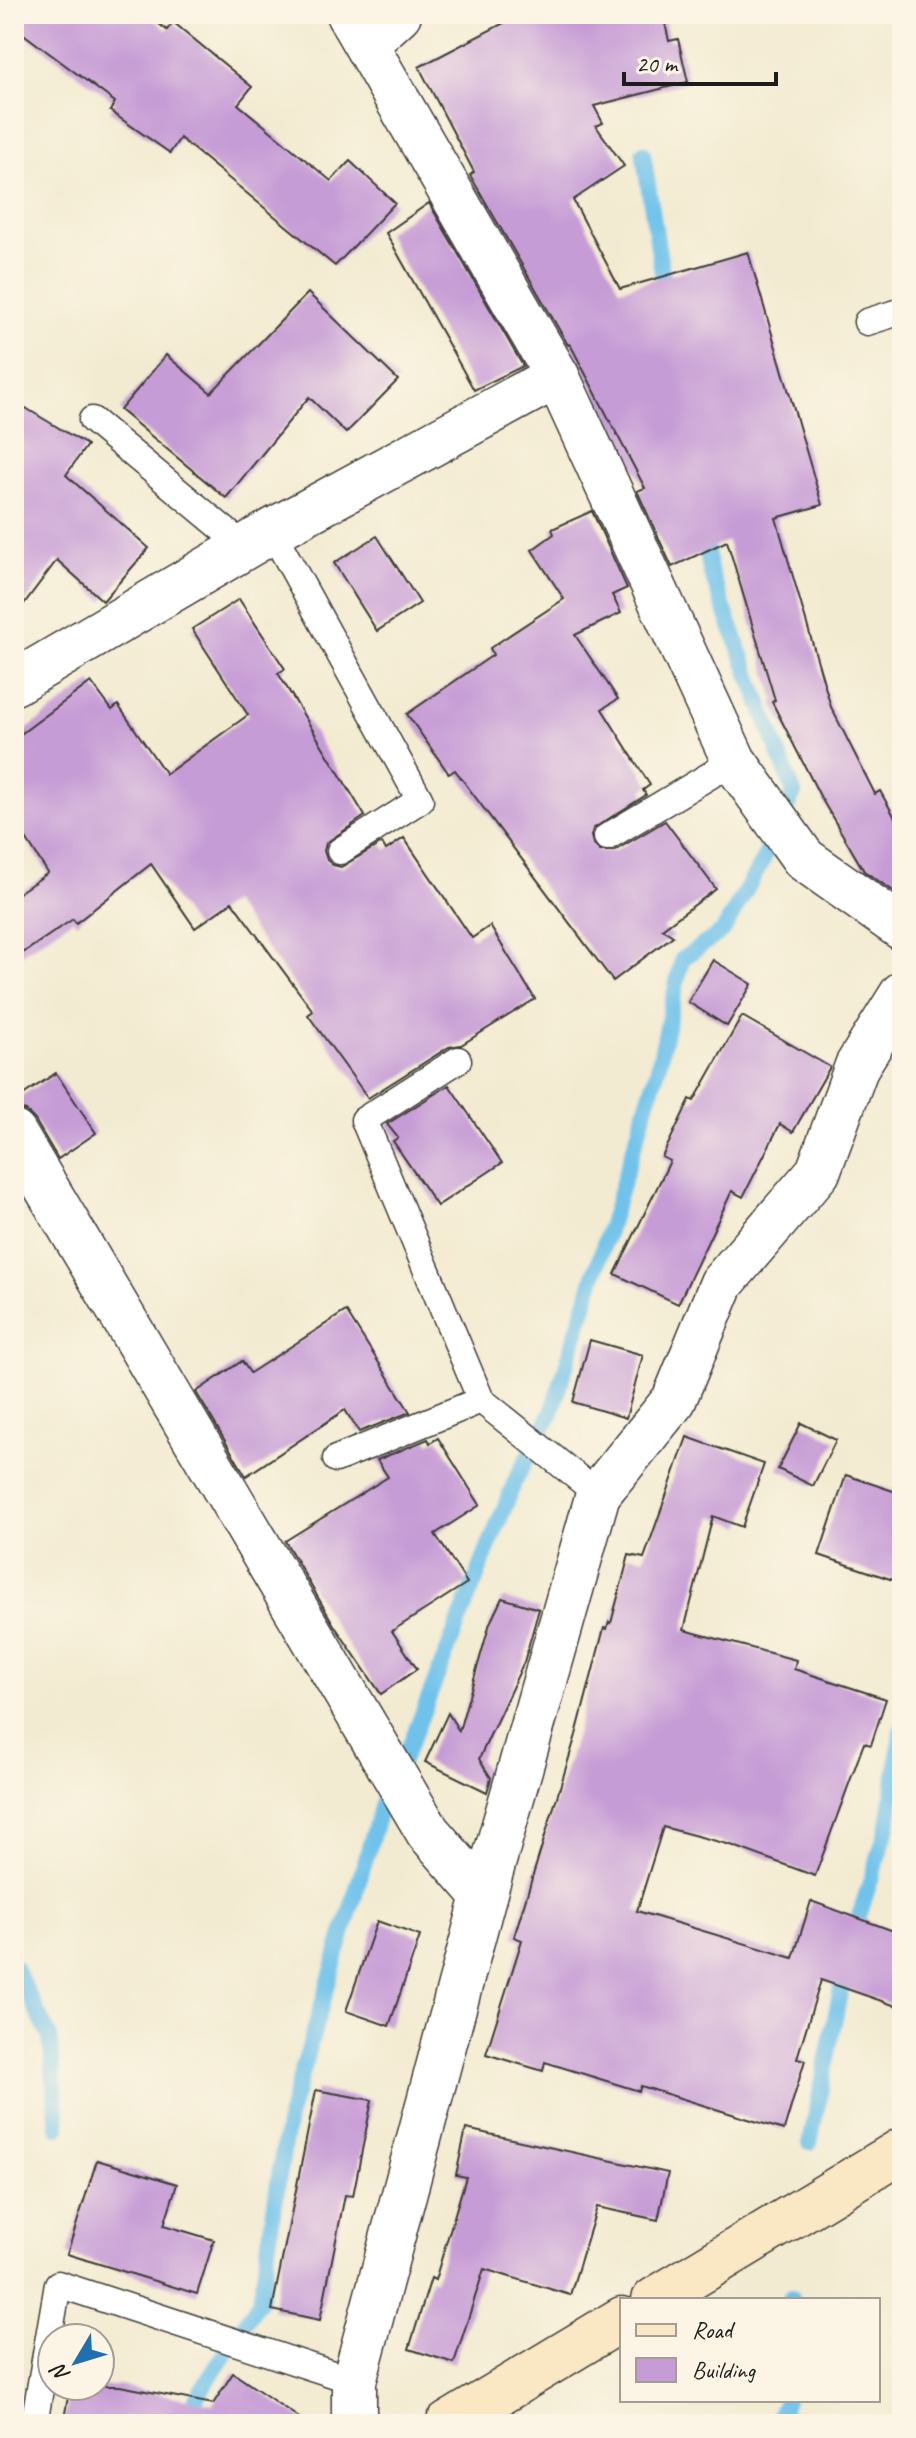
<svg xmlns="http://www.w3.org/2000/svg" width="916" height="2438" font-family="Caveat,sans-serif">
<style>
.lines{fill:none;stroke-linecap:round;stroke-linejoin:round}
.stream{stroke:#6fc2eb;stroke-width:16}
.building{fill:#c69cd6}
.lane-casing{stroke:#3c3b37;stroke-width:29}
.street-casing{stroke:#3c3b37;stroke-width:47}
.secondary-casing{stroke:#3c3b37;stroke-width:47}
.lane{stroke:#fff;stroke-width:26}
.street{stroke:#fff;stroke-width:44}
.secondary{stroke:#fae7c3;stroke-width:44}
</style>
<rect width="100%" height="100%" fill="#fcf5e5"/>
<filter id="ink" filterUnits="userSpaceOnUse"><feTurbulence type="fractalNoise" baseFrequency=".0125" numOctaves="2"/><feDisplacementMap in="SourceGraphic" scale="16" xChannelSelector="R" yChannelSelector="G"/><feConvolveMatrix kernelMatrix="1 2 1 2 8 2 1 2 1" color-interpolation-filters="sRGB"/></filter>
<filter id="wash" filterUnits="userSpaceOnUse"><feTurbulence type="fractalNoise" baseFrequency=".006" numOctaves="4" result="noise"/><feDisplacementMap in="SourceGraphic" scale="32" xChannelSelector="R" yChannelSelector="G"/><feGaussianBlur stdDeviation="1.8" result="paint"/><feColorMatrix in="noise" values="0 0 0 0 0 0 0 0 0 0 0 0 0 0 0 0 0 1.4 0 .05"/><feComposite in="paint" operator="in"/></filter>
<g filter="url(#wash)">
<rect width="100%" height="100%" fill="#f3ebd1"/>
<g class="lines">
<!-- stream -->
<g class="stream">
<path d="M643 153 666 298"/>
<path d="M852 1938 888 1826 902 1729"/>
<path d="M14 1966 50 2037 58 2127"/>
<path d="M810 2143 845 1968"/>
<path d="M791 2300V2297"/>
<path d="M179 2424 260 2300 288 2118 382 1804 413 1737 515 1481 552 1412 657 1072 682 959 723 931 762 862 794 793 710 571 704 530"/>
<path d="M776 2424 786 2400"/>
</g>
</g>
<g id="blocks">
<!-- building -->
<g class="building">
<path d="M14 14H146L167 30 173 22 252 87 238 104 331 181 350 161 395 203 335 266 180 138 170 153 110 111 115 102 14 27Z"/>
<path d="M521 14H663L669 41 678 39 688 82 594 106 603 123 596 126 624 166 573 200 620 289 748 252 822 505 776 518 831 707 875 794 880 791 902 830V897L864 871 821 798 772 702 775 700 727 541 672 567 637 491 645 488 570 344 568 345 470 175 474 172 419 67Z"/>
<path d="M429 203 523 366 474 390 386 233Z"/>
<path d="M308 293 398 380 346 433 309 397 226 498 120 410 166 355 211 393Z"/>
<path d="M14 401 87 445 66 475 149 548 103 601 57 560 14 617Z"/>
<path d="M592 511 627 588 612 595 621 613 575 635 618 699 602 709 650 785 643 790 646 795 593 829 591 836 593 844 600 851H614L665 821 716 889 662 929 673 936 613 981 455 770 449 774 407 714 493 655 490 648 564 599 532 550 554 534 552 529Z"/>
<path d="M377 536 420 603 377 631 334 563Z"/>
<path d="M239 599 285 669 278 673 365 816 326 843 324 851 327 860 333 865 341 867 382 843 386 850 404 838 472 938 490 926 535 999 461 1045 449 1047 368 1098 308 1015 313 1011 232 902 195 928 151 864 76 923 73 919 14 959V896L48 873 14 820V739L91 682 112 710 118 705 166 774 248 715 192 629Z"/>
<path d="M713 960 752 984 727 1026 688 1002Z"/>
<path d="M742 1016 830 1067 793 1132 780 1124 743 1197 732 1191 678 1304 615 1274 670 1161 662 1157 690 1099 694 1101Z"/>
<path d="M56 1073 96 1133 58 1159 35 1120 26 1111 14 1108V1101Z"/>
<path d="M449 1085 502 1163 437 1206 393 1141 398 1138 387 1124Z"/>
<path d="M346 1311 410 1412 359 1432 345 1410 246 1476 196 1392 242 1361 250 1373Z"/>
<path d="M590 1340 643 1355 626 1418 573 1402Z"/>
<path d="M801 1423 836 1440 813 1486 778 1469Z"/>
<path d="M687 1437 764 1464 742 1527 713 1516 684 1630 796 1660 794 1669 886 1699 871 1745 864 1743 815 1876 731 1845 663 1827 637 1911 793 1958 811 1901 902 1934V2008L821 1980 797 2058 805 2060 784 2130 641 2086 639 2091 545 2062 543 2071 486 2054 522 1940 514 1937 576 1735 604 1628 607 1629 609 1622 611 1623 629 1555 644 1558Z"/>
<path d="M438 1438 480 1505 435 1534 467 1583 392 1631 417 1669 381 1694 334 1625 285 1541 388 1477 377 1460 428 1439 430 1443Z"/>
<path d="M846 1475 902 1494V1583L819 1555Z"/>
<path d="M502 1598 539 1609 524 1662 479 1759 491 1778 487 1792 425 1762 448 1713 459 1731 490 1623Z"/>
<path d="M377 1921 420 1936 389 2026 346 2011Z"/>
<path d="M316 2090 372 2100 353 2196 345 2195 320 2320 272 2310Z"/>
<path d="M466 2129 668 2173 658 2220 597 2207 570 2295 484 2269 454 2363 409 2349 431 2278 435 2280 466 2177 456 2175Z"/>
<path d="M97 2160 177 2184 164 2225 214 2240 197 2294 67 2254Z"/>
<path d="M233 2373 308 2424H63L70 2386H120L213 2404Z"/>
</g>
</g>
</g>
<g filter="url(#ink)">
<use href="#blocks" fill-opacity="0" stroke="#3c3b37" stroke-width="2"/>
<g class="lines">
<!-- lane casing -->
<g class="lane-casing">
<g id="lane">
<path d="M867 322 902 311"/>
<path d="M92 420 245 547"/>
<path d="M272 531 420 800 340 851"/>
<path d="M607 837 734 761"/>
<path d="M458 1060 364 1120 481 1400 598 1494"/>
<path d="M336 1459 481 1400"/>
<path d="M34 2424 58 2284 354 2381"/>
</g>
</g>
<!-- street casing -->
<g class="street-casing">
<g id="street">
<path d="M348 14 557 376 734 761 804 859 902 928"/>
<path d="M367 43 399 14"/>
<path d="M14 683 272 531 557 376"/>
<path d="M14 1133 428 1832 484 1896"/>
<path d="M354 2424V2381L484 1896 598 1494 674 1400 722 1283 818 1172 857 1066 902 994"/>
</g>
</g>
<!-- secondary casing -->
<g class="secondary-casing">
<g id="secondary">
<path d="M654 2300 902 2150"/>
<path d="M448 2424 622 2319"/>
</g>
</g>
<!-- lane -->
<use href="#lane" class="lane"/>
<!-- street -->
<use href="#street" class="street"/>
<!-- secondary -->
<use href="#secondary" class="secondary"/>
</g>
</g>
<!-- margin -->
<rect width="916" height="2438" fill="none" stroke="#fcf5e5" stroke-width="48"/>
<!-- legend -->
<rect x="620" y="2298" width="260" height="104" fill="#fcf5e5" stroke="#a29e95" stroke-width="2"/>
<rect x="636" y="2324" width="40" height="12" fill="#fae7c3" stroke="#a29e95" stroke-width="2"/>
<text x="692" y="2338" font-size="24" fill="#1c1c1c">Road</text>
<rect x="636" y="2358" width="40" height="24" fill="#c69cd6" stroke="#a29e95" stroke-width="2"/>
<text x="692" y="2378" font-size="24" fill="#1c1c1c">Building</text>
<!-- north arrow -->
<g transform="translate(76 2362) rotate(232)"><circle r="38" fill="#fcf5e5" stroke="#a29e95" stroke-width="2"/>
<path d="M0-6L14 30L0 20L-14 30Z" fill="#1f6fb2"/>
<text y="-12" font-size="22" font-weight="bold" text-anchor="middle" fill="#1c1c1c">N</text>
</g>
<!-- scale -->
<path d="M624 72v12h152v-12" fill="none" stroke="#1c1c1c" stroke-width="4"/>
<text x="636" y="72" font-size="24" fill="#1c1c1c" stroke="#fcf5e5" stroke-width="6" paint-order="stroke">20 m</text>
</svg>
